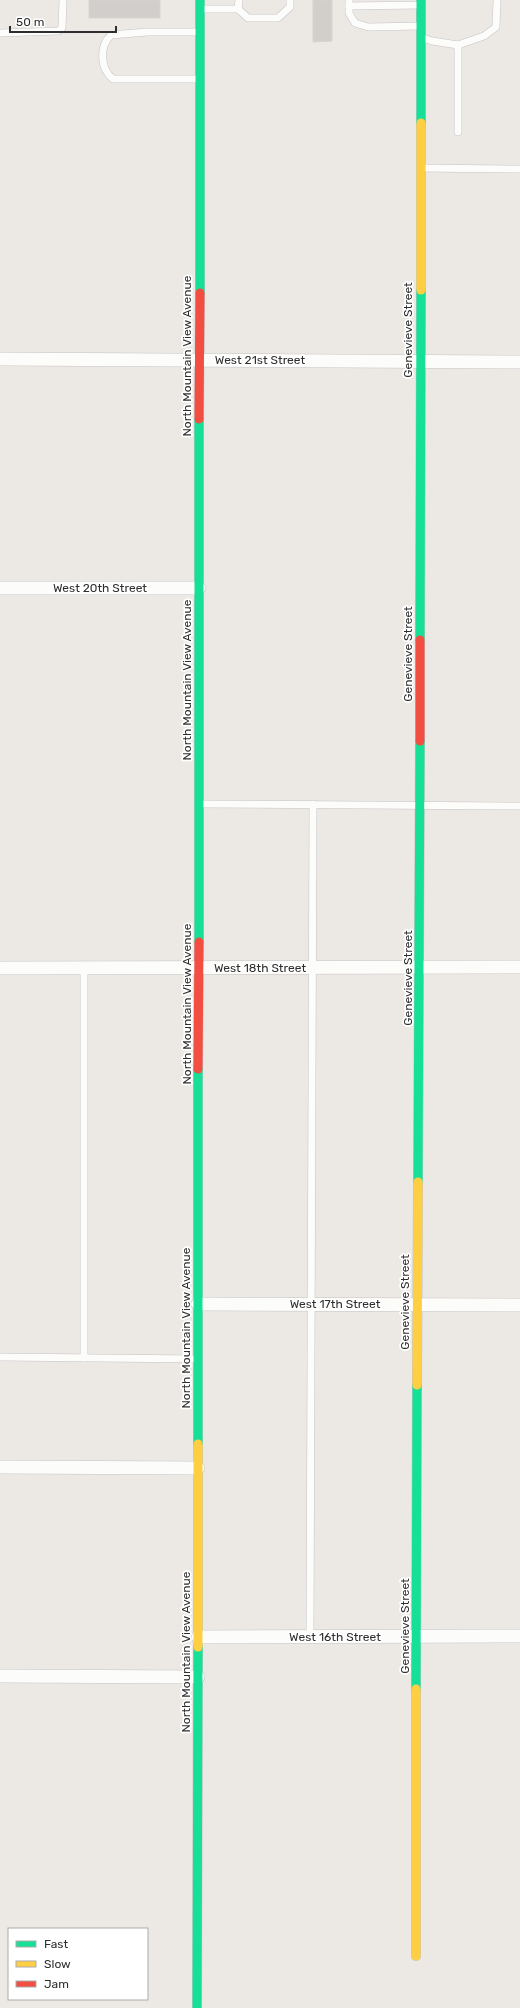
<svg xmlns="http://www.w3.org/2000/svg" width="520" height="2008" font-family="Rubik,sans-serif">
<style>
.building{fill:#d1cecb;stroke:#d7d4d0}
.lines{fill:none;stroke-linecap:round;stroke-linejoin:round}
.lane-casing{stroke:#c5c4c5;stroke-width:8}
.street-casing{stroke:#c5c4c5;stroke-width:14}
.fast-casing{stroke:#c5c4c5;stroke-width:10}
.slow-casing{stroke:#c5c4c5;stroke-width:10}
.jam-casing{stroke:#c5c4c5;stroke-width:10}
.lane{stroke:#fcfcfb;stroke-width:7}
.street{stroke:#fcfcfb;stroke-width:13}
.fast{stroke:#16e098;stroke-width:9}
.slow{stroke:#ffcf43;stroke-width:9}
.jam{stroke:#f24e42;stroke-width:9}
.labels{text-anchor:middle;dominant-baseline:central;stroke-width:3.5;stroke-linejoin:round;paint-order:stroke}
.street-label{font-size:12px;fill:#2e2e2e;stroke:#fff}
</style>
<rect width="100%" height="100%" fill="#ece8e4"/>
<!-- building -->
<g class="building">
<rect x="89" y="0" width="71" height="18"/>
<path d="M313 0H332V41L313 42Z"/>
</g>
<g class="lines">
<!-- lane casing -->
<g class="lane-casing">
<g id="lane">
<path d="M349 0V13L355 23 368 27 421 26"/>
<path d="M349 6 421 5"/>
<path d="M200 9H238L239 0"/>
<path d="M238 9 248 18H278L290 7V0"/>
<path d="M200 32H147L111 35C99 46 100 69 113 79H200"/>
<path d="M0 33 58 31 62 28 63 0"/>
<path d="M423 38 432 41 458 45"/>
<path d="M458 132V45L484 36 496 27 497 0"/>
<path d="M421 168 520 169"/>
<path d="M199 804 520 806"/>
<path d="M84 968V1358"/>
<path d="M0 1357 198 1359"/>
<path d="M310 1638 313 804"/>
</g>
</g>
<!-- street casing -->
<g class="street-casing">
<g id="street">
<path d="M0 359 520 362"/>
<path d="M0 588H199"/>
<path d="M0 968 520 967"/>
<path d="M198 1304 520 1305"/>
<path d="M0 1467 198 1468"/>
<path d="M198 1637 520 1636"/>
<path d="M0 1676 198 1677"/>
</g>
</g>
<!-- fast casing -->
<g class="fast-casing">
<g id="fast">
<path d="M421 123V0"/>
<path d="M200 293V0"/>
<path d="M420 640 421 290"/>
<path d="M199 942V419"/>
<path d="M418 1182 420 741"/>
<path d="M198 1444V1069"/>
<path d="M416 1689 417 1385"/>
<path d="M197 2008 198 1647"/>
</g>
</g>
<!-- slow casing -->
<g class="slow-casing">
<g id="slow">
<path d="M421 290V123"/>
<path d="M417 1385 418 1182"/>
<path d="M198 1647V1444"/>
<path d="M416 1956V1689"/>
</g>
</g>
<!-- jam casing -->
<g class="jam-casing">
<g id="jam">
<path d="M199 419 200 293"/>
<path d="M420 741V640"/>
<path d="M198 1069 199 942"/>
</g>
</g>
<!-- lane -->
<use href="#lane" class="lane"/>
<!-- street -->
<use href="#street" class="street"/>
<!-- fast -->
<use href="#fast" class="fast"/>
<!-- slow -->
<use href="#slow" class="slow"/>
<!-- jam -->
<use href="#jam" class="jam"/>
</g>
<g class="labels">
<!-- street labels -->
<g class="street-label">
<text transform="translate(408 330) rotate(-90)">Genevieve Street</text>
<text transform="translate(187 356) rotate(-90)">North Mountain View Avenue</text>
<text x="260" y="360">West 21st Street</text>
<text x="100" y="588">West 20th Street</text>
<text transform="translate(408 654) rotate(-90)">Genevieve Street</text>
<text transform="translate(187 680) rotate(-90)">North Mountain View Avenue</text>
<text x="260" y="968">West 18th Street</text>
<text transform="translate(408 978) rotate(-90)">Genevieve Street</text>
<text transform="translate(187 1004) rotate(-90)">North Mountain View Avenue</text>
<text transform="translate(405 1302) rotate(-90)">Genevieve Street</text>
<text x="335" y="1304">West 17th Street</text>
<text transform="translate(186 1328) rotate(-90)">North Mountain View Avenue</text>
<text transform="translate(405 1626) rotate(-90)">Genevieve Street</text>
<text x="335" y="1637">West 16th Street</text>
<text transform="translate(186 1652) rotate(-90)">North Mountain View Avenue</text>
</g>
</g>
<!-- legend -->
<rect x="8" y="1928" width="140" height="72" fill="#ffffff" stroke="#ababab"/>
<rect x="16" y="1941" width="20" height="6" fill="#16e098" stroke="#ababab"/>
<text x="44" y="1948" font-size="12" fill="#2e2e2e">Fast</text>
<rect x="16" y="1961" width="20" height="6" fill="#ffcf43" stroke="#ababab"/>
<text x="44" y="1968" font-size="12" fill="#2e2e2e">Slow</text>
<rect x="16" y="1981" width="20" height="6" fill="#f24e42" stroke="#ababab"/>
<text x="44" y="1988" font-size="12" fill="#2e2e2e">Jam</text>
<!-- scale -->
<path d="M10 26v6h106v-6" fill="none" stroke="#2e2e2e" stroke-width="2"/>
<text x="16" y="26" font-size="12" fill="#2e2e2e" stroke="#ffffff" stroke-width="3" paint-order="stroke">50 m</text>
</svg>
